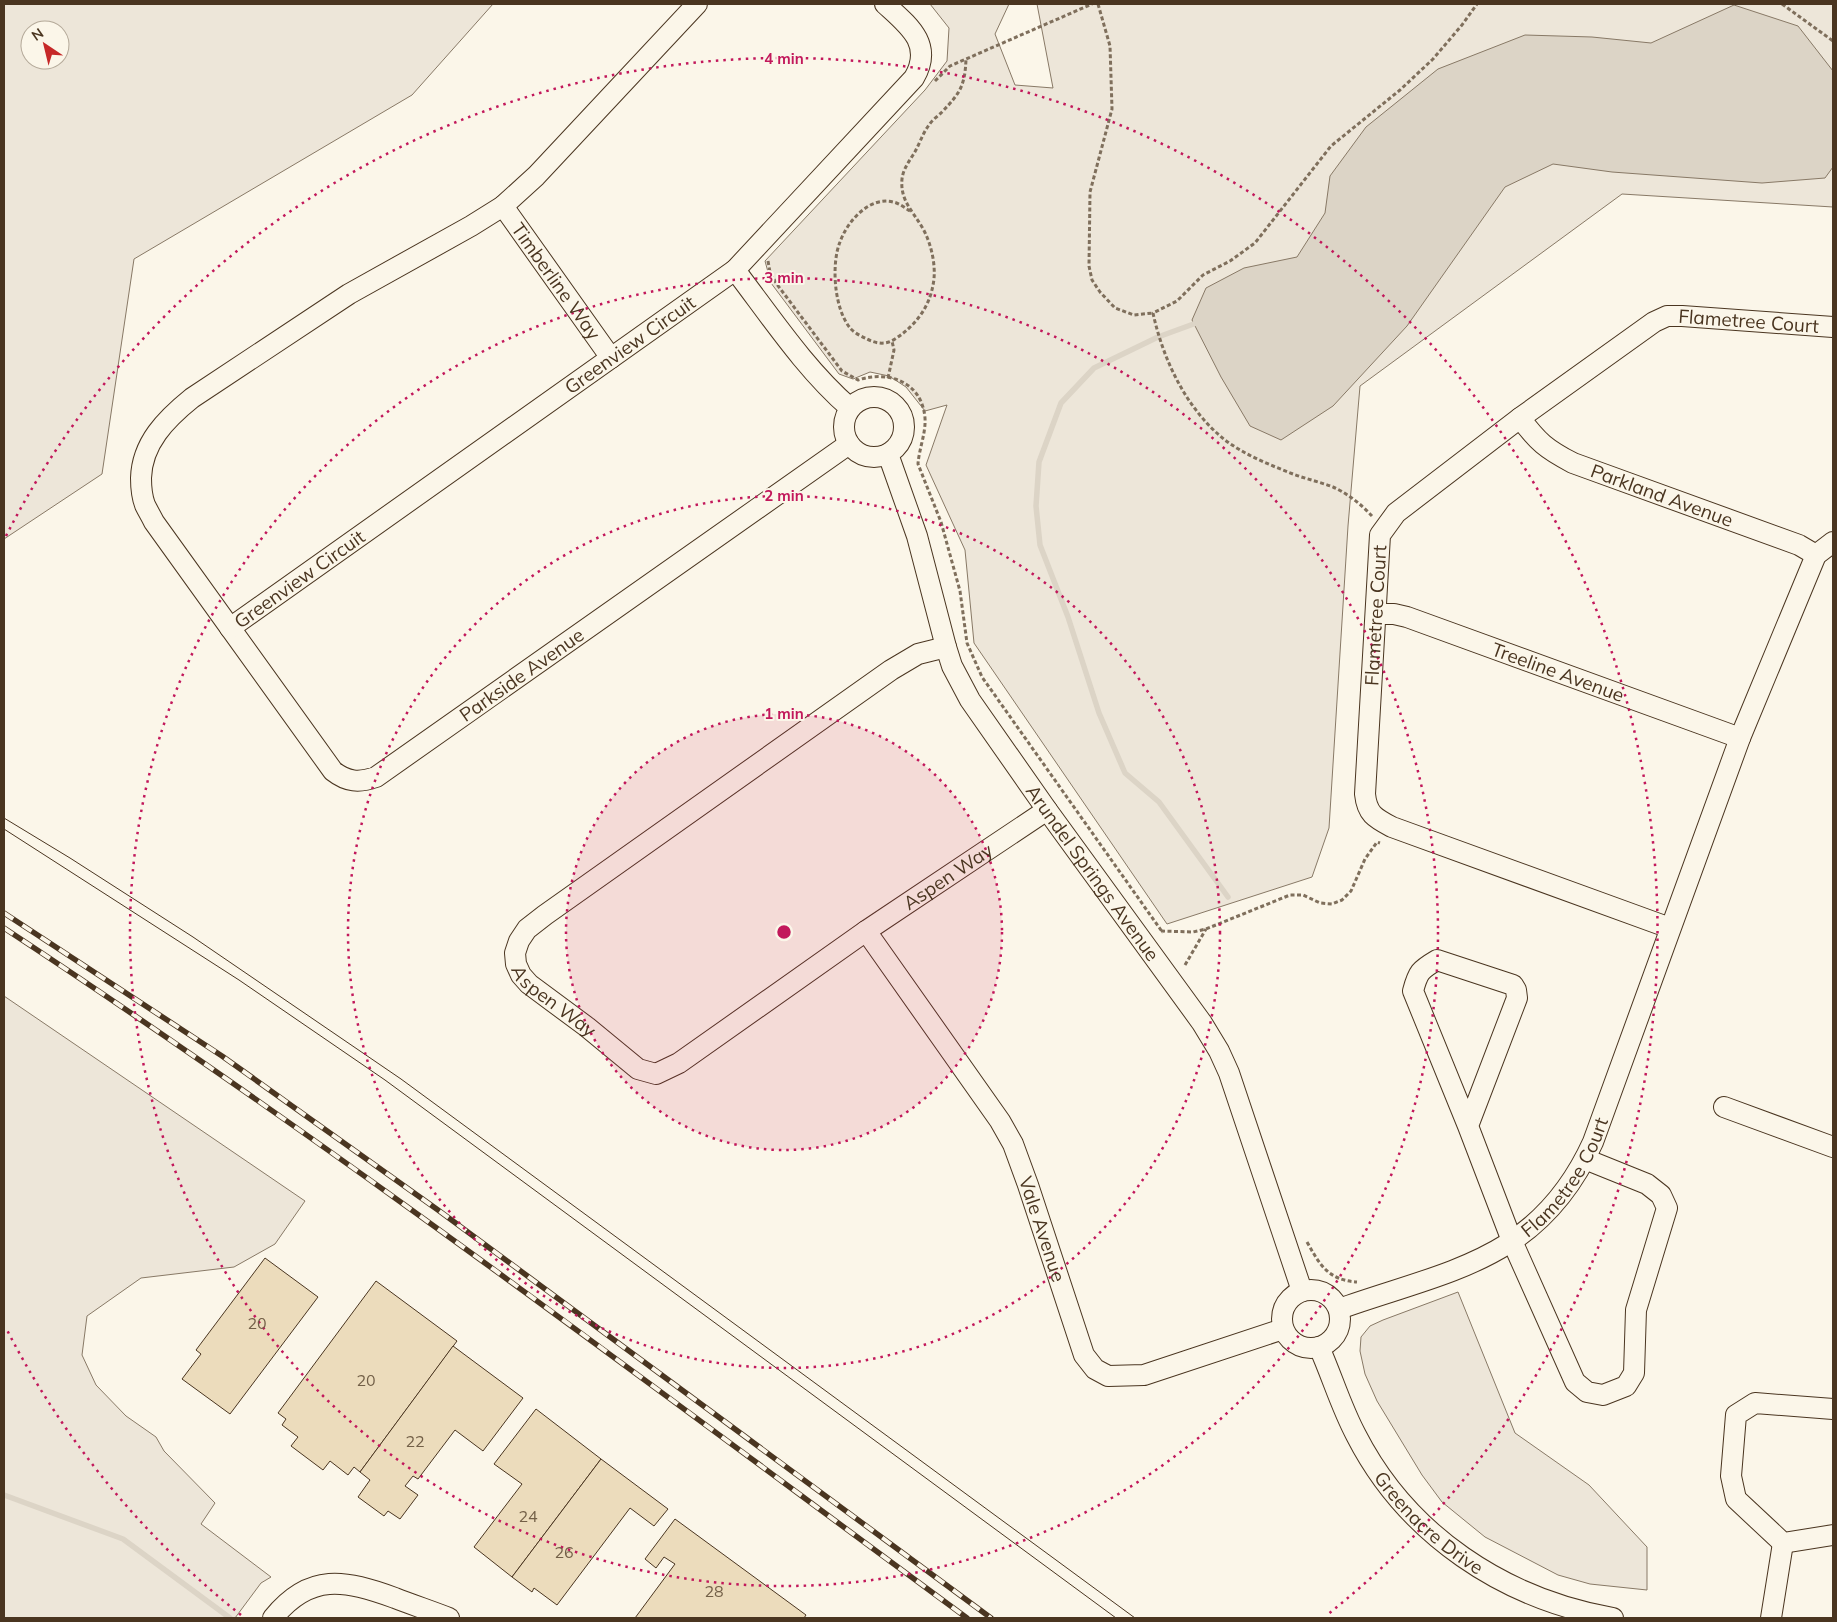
<svg xmlns="http://www.w3.org/2000/svg" width="1837" height="1622" font-family="Mulish,sans-serif">
<style>
.green{fill:#ede6d9;stroke:#887966;fill-rule:evenodd}
.water{fill:#dcd4c6;stroke:#887966}
.lines{fill:none;stroke-linecap:round;stroke-linejoin:round}
.stream{stroke:#dcd4c6;stroke-width:5.5}
.building{fill:#ecdcbc;stroke:#4a3520}
.minor-casing{stroke:#4a3520;stroke-width:22}
.path{stroke:#7f6f5c;stroke-width:3;stroke-dasharray:4 2.5;stroke-linecap:butt}
.minor{stroke:#fbf6e9;stroke-width:20}
.tram{stroke:#4a3520;stroke-width:1}
.rail-casing{stroke:#4a3520;stroke-width:5.5}
.rail{stroke:#fbf6e9;stroke-width:4;stroke-dasharray:11;stroke-linecap:butt}
.ring{fill:none;stroke:#c2185b;stroke-width:2.5;stroke-dasharray:2.5 5}
.labels{text-anchor:middle;dominant-baseline:central;stroke-width:4;stroke-linejoin:round;paint-order:stroke}
.number-label{font-size:16px;fill:#725f47}
.street-label{font-size:19px;fill:#4a3520;stroke:#fbf6e9}
.centre{fill:#c2185b;stroke:#fbf6e9;stroke-width:2.5}
.ring-label{font-size:15px;text-anchor:middle;font-weight:bold;fill:#c2185b;stroke:#fbf6e9;stroke-width:4;stroke-linejoin:round;paint-order:stroke}
</style>
<rect width="100%" height="100%" fill="#fbf6e9"/>
<!-- green -->
<g class="green">
<path d="M4 4H493L412 95 134 259 102 474 4 539ZM30 30H60V60H30Z"/>
<path d="M930 4H1009L995 34 1015 85 1053 88 1037 4H1833V207L1622 194 1360 386 1348 526 1329 828 1312 877 1167 924 974 643 965 550 926 465 947 405 925 411 906 387 889 376 870 372 853 379 839 374 771 283 765 261 925 90 947 61 949 28Z"/>
<path d="M4 996 305 1201 275 1244 234 1267 141 1278 87 1316 82 1355 96 1385 126 1416 156 1437 164 1451 215 1503 201 1524 271 1577 261 1583 235 1618H4Z"/>
<path d="M1458 1292 1515 1433 1589 1485 1647 1547V1590L1590 1584 1558 1575 1485 1537 1442 1502 1422 1475 1377 1401 1365 1374 1360 1351 1361 1337 1370 1326 1383 1320Z"/>
</g>
<!-- water -->
<path class="water" d="M1734 5 1798 26 1833 71V167L1825 178 1762 183 1612 172 1553 164 1505 187 1407 326 1333 406 1281 440 1250 426 1221 377 1192 320 1206 288 1244 268 1297 257 1325 213 1330 176 1366 127 1438 69 1525 35 1592 37 1651 43Z"/>
<g class="lines">
<!-- stream -->
<g class="stream">
<path d="M1199 322 1158 337 1094 368 1061 403 1039 462 1036 506 1040 545 1068 617 1099 713 1125 773 1159 802 1228 897"/>
<path d="M4 1495 123 1539 230 1618"/>
</g>
</g>
<!-- building -->
<g class="building">
<path d="M265 1258 318 1297 230 1414 182 1379 201 1354 196 1350Z"/>
<path d="M376 1281 457 1341 360 1472 354 1467 348 1475 330 1461 323 1470 291 1446 298 1437 282 1425 286 1419 278 1413Z"/>
<path d="M453 1346 523 1398 483 1451 455 1430 418 1479 413 1476 405 1486 418 1495 400 1519 388 1511 384 1516 358 1497 370 1480 360 1472Z"/>
<path d="M536 1409 601 1459 512 1577 474 1547 522 1484 494 1464Z"/>
<path d="M601 1459 668 1509 654 1526 630 1508 557 1605 534 1588 532 1592 512 1577Z"/>
<path d="M675 1519 806 1615 804 1618H635L675 1564 664 1557 656 1568 645 1559Z"/>
</g>
<g class="lines">
<!-- minor casing -->
<g class="minor-casing">
<g id="minor">
<path id="s1" d="M697 4 536 176 503 206 471 226 349 294 192 398C166 419 142 443 141 478 141 486 142 497 145 505 148 511 151 516 154 522L333 771C347 782 359 783 376 777L849 444"/>
<path id="s2" d="M503 206 611 358"/>
<path d="M735 270C771 317 805 369 850 408"/>
<circle cx="874" cy="427" r="30"/>
<path id="s3" d="M1520 418C1538 442 1546 449 1573 463L1799 545 1816 555"/>
<path id="s4" d="M888 454 917 536 946 647 952 666 970 700 1047 810 1202 1023 1219 1051 1229 1073 1302 1291"/>
<path id="s5" d="M1376 614H1394L1407 617 1740 738"/>
<path id="s6" d="M230 628 735 270 914 78C934 44 908 25 885 4"/>
<path id="s7" d="M946 647 918 654 891 670 545 915 527 929 519 941 515 953 516 964 521 975 529 984 587 1027 638 1069 656 1074 679 1063 866 931 1047 810"/>
<path id="s8" d="M1670 928 1392 827C1375 818 1367 814 1365 794L1380 535 1396 513 1520 418 1654 322 1667 316H1682L1833 327"/>
<path id="s9" d="M866 931 1000 1121 1013 1144 1028 1185 1084 1355 1095 1369 1108 1376 1144 1375 1283 1329"/>
<path d="M1724 1107 1833 1147"/>
<path d="M1468 1126 1517 998 1516 990 1513 985 1437 960C1420 970 1418 972 1413 991L1468 1126 1512 1241 1575 1382 1587 1392 1603 1395 1626 1386 1634 1373 1636 1310 1667 1208 1661 1195 1647 1184 1585 1159"/>
<circle cx="1311" cy="1319" r="29"/>
<path id="s10" d="M1339 1309C1449 1270 1539 1261 1593 1142L1740 738 1816 555 1833 542"/>
<path id="s11" d="M1319 1347C1332 1376 1341 1407 1356 1435 1407 1535 1504 1599 1613 1618"/>
<path d="M1833 1409 1755 1403 1736 1415 1731 1476 1736 1499 1783 1543 1833 1535"/>
<path d="M273 1618C310 1572 345 1580 395 1598 413 1605 431 1611 449 1618"/>
<path d="M1771 1618 1783 1543"/>
</g>
</g>
<!-- path -->
<g class="path">
<path d="M1098 4 1110 46 1112 109 1090 192 1089 266 1092 280 1100 292 1115 308 1134 315 1153 313"/>
<path d="M1782 4 1833 41"/>
<path d="M935 81 950 66 1092 4"/>
<path d="M910 211C905 208 899 203 893 202 869 196 847 222 840 242 831 264 834 310 851 329 855 333 862 337 867 339 877 344 886 345 895 339 915 326 929 308 933 285 937 267 931 242 922 227 912 210 900 200 902 179 903 170 908 163 913 155 919 146 922 134 929 125 932 120 938 116 942 112 960 93 965 86 966 59"/>
<path d="M768 261 770 272 776 283 842 371 858 380C889 370 922 382 925 418 926 433 919 449 918 464L941 522 960 591 967 643 982 677 1163 933"/>
<path d="M888 378 894 350 892 341"/>
<path d="M1372 516C1362 505 1347 493 1333 487 1320 482 1306 479 1293 474 1270 465 1245 455 1225 440 1187 410 1163 360 1153 313L1177 301 1203 275 1230 261 1255 243 1331 146 1400 90 1433 59 1462 25 1477 4"/>
<path d="M1161 931 1193 932 1206 929 1290 895H1303L1320 903 1332 904 1342 900 1351 891 1365 859 1377 842 1380 843"/>
<path d="M1185 965 1206 929"/>
<path d="M1307 1242C1320 1265 1328 1280 1357 1282"/>
</g>
<!-- minor -->
<use href="#minor" class="minor"/>
<!-- tram -->
<g class="tram">
<path d="M4 818 70 858 193 937 401 1079 1135 1618"/>
<path d="M4 829 239 980 385 1080 1116 1618"/>
</g>
<!-- rail casing -->
<g class="rail-casing">
<g id="rail">
<path d="M4 913 222 1056 438 1210 991 1618"/>
<path d="M4 928C334 1145 649 1384 967 1618"/>
</g>
</g>
<!-- rail -->
<use href="#rail" class="rail"/>
</g>
<!-- distance rings -->
<circle cx="784" cy="932" r="218" fill="#c2185b" fill-opacity=".12"/>
<g class="ring">
<circle cx="784" cy="932" r="218"/>
<circle cx="784" cy="932" r="436"/>
<circle cx="784" cy="932" r="654"/>
<path d="M241 1615A873 873 0 0 1 6 1328M6 536A873 873 0 1 1 1327 1615"/>
</g>
<g class="labels">
<!-- number labels -->
<g class="number-label">
<text x="257" y="1323">20</text>
<text x="366" y="1380">20</text>
<text x="415" y="1441">22</text>
<text x="528" y="1516">24</text>
<text x="564" y="1552">26</text>
<text x="714" y="1591">28</text>
</g>
<!-- street labels -->
<g class="street-label">
<text stroke="none"><textPath href="#s2" startOffset="92">Timberline Way</textPath></text>
<text stroke="none"><textPath href="#s8" startOffset="1045">Flametree Court</textPath></text>
<text stroke="none"><textPath href="#s6" startOffset="490">Greenview Circuit</textPath></text>
<text stroke="none"><textPath href="#s3" startOffset="165">Parkland Avenue</textPath></text>
<text stroke="none"><textPath href="#s6" startOffset="85">Greenview Circuit</textPath></text>
<text stroke="none"><textPath href="#s8" startOffset="520">Flametree Court</textPath></text>
<text stroke="none"><textPath href="#s5" startOffset="192">Treeline Avenue</textPath></text>
<text stroke="none"><textPath href="#s1" startOffset="1321">Parkside Avenue</textPath></text>
<text stroke="none"><textPath href="#s4" startOffset="472">Arundel Springs Avenue</textPath></text>
<text stroke="none"><textPath href="#s7" startOffset="1079">Aspen Way</textPath></text>
<text stroke="none"><textPath href="#s7" startOffset="599">Aspen Way</textPath></text>
<text stroke="none"><textPath href="#s10" startOffset="271">Flametree Court</textPath></text>
<text stroke="none"><textPath href="#s9" startOffset="349">Vale Avenue</textPath></text>
<text stroke="none"><textPath href="#s11" startOffset="211">Greenacre Drive</textPath></text>
</g>
</g>
<circle cx="784" cy="932" r="8" class="centre"/>
<g class="ring-label">
<text x="784" y="64">4 min</text>
<text x="784" y="283">3 min</text>
<text x="784" y="501">2 min</text>
<text x="784" y="719">1 min</text>
</g>
<!-- border -->
<rect width="1837" height="1622" fill="none" stroke="#4a3520" stroke-width="10"/>
<!-- north arrow -->
<g transform="translate(45 45) rotate(325)"><circle r="24" fill="#fbf6e9" stroke="#b4a999"/>
<path d="M0-4L9 19L0 12L-9 19Z" fill="#c62828"/>
<text y="-8" font-size="14" font-weight="bold" text-anchor="middle" fill="#4a3520">N</text>
</g>
</svg>
